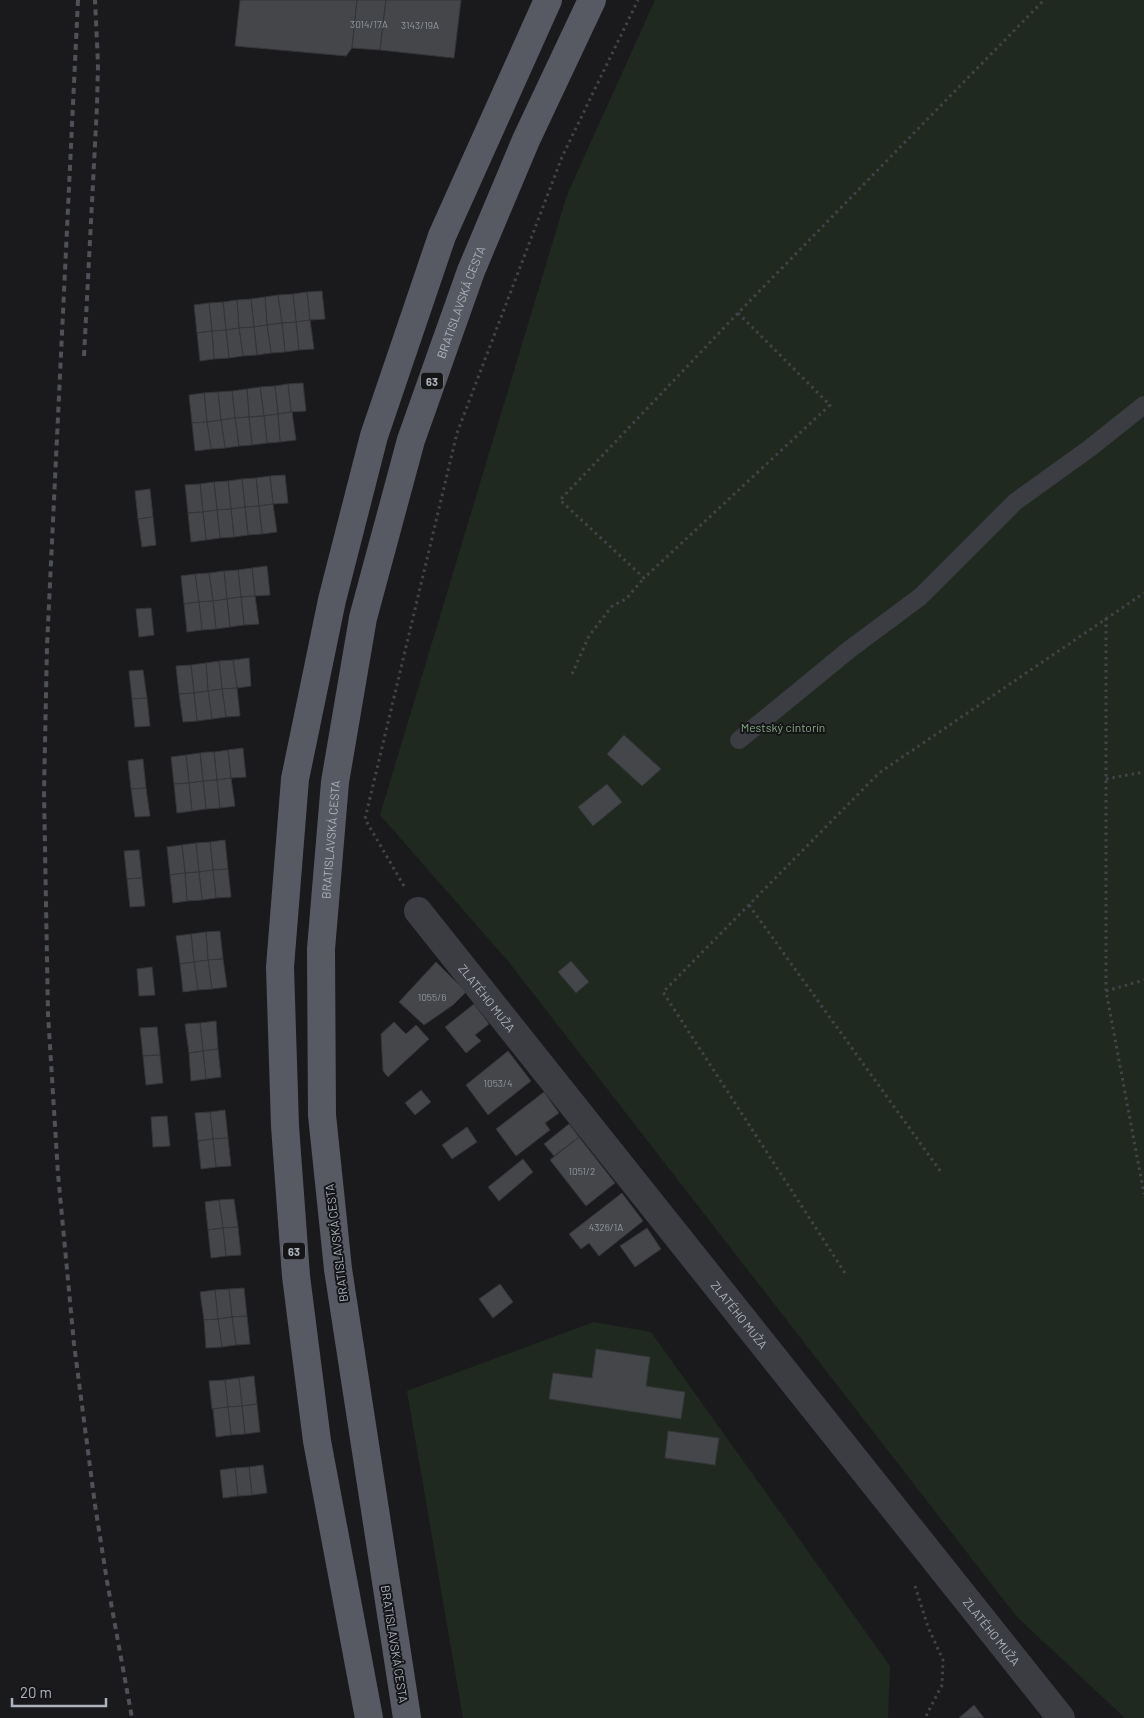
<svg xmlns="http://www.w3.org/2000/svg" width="1144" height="1718" font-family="Barlow,sans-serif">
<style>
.green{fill:#202920}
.building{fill:#44464a;stroke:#343539}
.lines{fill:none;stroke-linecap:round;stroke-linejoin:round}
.path{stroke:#414449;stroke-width:3;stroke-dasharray:2.5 4;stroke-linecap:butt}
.lane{stroke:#3b3d42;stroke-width:18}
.street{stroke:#3b3d42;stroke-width:28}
.primary{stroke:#575a62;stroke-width:28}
.rail{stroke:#4e5157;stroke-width:4;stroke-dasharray:6 5;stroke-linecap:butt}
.labels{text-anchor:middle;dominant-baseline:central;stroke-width:4;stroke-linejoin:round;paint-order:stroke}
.number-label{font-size:10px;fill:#9298a0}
.shield{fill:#151518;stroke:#7f848c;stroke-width:1}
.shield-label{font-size:11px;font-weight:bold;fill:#acb3bd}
.street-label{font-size:12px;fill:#acb3bd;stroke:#151518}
.park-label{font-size:12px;fill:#83a982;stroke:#151518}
</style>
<rect width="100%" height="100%" fill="#1a1a1d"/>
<!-- green -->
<g class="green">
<path d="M655 0H1144V1718H1125L1017 1617 508 961 380 815 567 195Z"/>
<path d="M594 1322 651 1332 890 1666 888 1718H463L407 1391Z"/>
</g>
<!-- building -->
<g class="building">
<path d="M240 0H357L352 48 346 56 235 46Z"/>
<path d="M357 0H386L380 50 352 48Z"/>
<path d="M386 0H461L454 58 380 50Z"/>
<path d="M322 291 325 319 310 320 307 292Z"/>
<path d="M307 292 310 320 296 322 293 294Z"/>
<path d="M293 294 296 322 282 323 278 295Z"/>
<path d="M278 295 282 323 267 325 265 297Z"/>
<path d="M265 297 267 325 254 327 251 299Z"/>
<path d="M251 299 254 327 239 328 237 300Z"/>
<path d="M237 300 239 328 226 330 223 302Z"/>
<path d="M223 302 226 330 212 331 209 303Z"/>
<path d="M209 303 212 331 197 333 194 305Z"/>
<path d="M310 320 314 349 299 350 296 322Z"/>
<path d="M296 322 299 350 285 352 282 323Z"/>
<path d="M282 323 285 352 271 353 267 325Z"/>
<path d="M267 325 271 353 257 355 254 327Z"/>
<path d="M254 327 257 355 243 356 239 328Z"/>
<path d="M239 328 243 356 229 358 226 330Z"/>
<path d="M226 330 229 358 214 359 212 331Z"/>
<path d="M212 331 214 359 200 361 197 333Z"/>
<path d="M303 383 306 411 291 412 288 384Z"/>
<path d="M288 384 291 412 278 414 275 386Z"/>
<path d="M275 386 278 414 264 416 260 387Z"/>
<path d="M260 387 264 416 249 417 247 389Z"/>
<path d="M247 389 249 417 235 418 232 391Z"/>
<path d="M232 391 235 418 221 420 218 392Z"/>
<path d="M218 392 221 420 207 422 204 393Z"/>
<path d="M204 393 207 422 192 423 189 395Z"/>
<path d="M291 412H292L296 440 280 442 278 414Z"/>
<path d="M278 414 280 442 267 443 264 416Z"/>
<path d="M264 416 267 443 252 445 249 417Z"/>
<path d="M249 417 252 445 239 446 235 418Z"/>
<path d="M235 418 239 446 225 448 221 420Z"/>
<path d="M221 420 225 448 211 449 207 422Z"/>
<path d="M207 422 211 449 195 451 192 423Z"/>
<path d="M285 475 288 503 273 504 270 476Z"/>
<path d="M270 476 273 504 259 506 256 478Z"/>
<path d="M256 478 259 506 245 507 242 479Z"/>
<path d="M242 479 245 507 231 509 228 481Z"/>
<path d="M228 481 231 509 217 510 214 482Z"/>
<path d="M214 482 217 510 203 512 200 484Z"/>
<path d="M200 484 203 512 188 513 185 485Z"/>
<path d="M150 489 153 517 138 519 135 491Z"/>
<path d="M273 504 277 532 262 534 259 506Z"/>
<path d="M259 506 262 534 248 535 245 507Z"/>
<path d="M245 507 248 535 234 537 231 509Z"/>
<path d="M231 509 234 537 220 538 217 510Z"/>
<path d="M217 510 220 538 206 540 203 512Z"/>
<path d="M203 512 206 540 191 542 188 513Z"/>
<path d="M153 517 156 545 142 547 138 519Z"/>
<path d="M267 566 270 595 255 596 252 568Z"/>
<path d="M252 568 255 596 241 597 238 570Z"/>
<path d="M238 570 241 597 227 599 224 571Z"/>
<path d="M224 571 227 599 213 601 209 573Z"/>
<path d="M209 573 213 601 199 602 195 574Z"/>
<path d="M195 574 199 602 184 604 181 576Z"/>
<path d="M255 596 259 624 244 625 241 597Z"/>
<path d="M241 597 244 625 230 627 227 599Z"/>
<path d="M227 599 230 627 216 629 213 601Z"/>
<path d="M213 601 216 629 202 630 199 602Z"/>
<path d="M199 602 202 630 187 632 184 604Z"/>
<path d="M151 608 154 635 139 637 136 609Z"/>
<path d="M249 658 251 686 237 688 233 660Z"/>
<path d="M233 660 237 688 222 689 219 661Z"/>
<path d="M219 661 222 689 208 691 206 663Z"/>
<path d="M206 663 208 691 194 693 191 665Z"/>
<path d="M191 665 194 693 179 694 176 666Z"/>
<path d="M143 670 147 698 132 699 129 671Z"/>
<path d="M237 688 240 716 226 717 222 689Z"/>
<path d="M222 689 226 717 212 719 208 691Z"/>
<path d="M208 691 212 719 197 721 194 693Z"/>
<path d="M194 693 197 721 183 722 179 694Z"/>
<path d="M147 698 150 726 135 727 132 699Z"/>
<path d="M624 735 661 769 642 786 607 754Z"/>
<path d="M243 748 246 777 231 778 228 750Z"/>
<path d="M228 750 231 778 217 780 214 752Z"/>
<path d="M208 752H214L217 780 203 781 200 753Z"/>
<path d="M200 753 203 781 189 783 186 755Z"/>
<path d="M186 755 189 783 174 784 171 757Z"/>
<path d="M143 759 146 788 131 789 128 761Z"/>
<path d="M231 778 235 806 220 808 217 780Z"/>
<path d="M217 780 220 808 206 809 203 781Z"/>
<path d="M203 781 206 809 192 811 189 783Z"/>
<path d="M189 783 192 811 177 813 174 784Z"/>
<path d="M607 784 622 802 593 826 578 807Z"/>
<path d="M146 788 150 816 135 817 131 789Z"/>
<path d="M225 840 228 869 213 870 210 842Z"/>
<path d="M210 842 213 870 199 872 196 843Z"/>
<path d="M196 843 199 872 185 873 182 845Z"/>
<path d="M182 845 185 873 170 875 167 847Z"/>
<path d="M139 850 142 878 127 879 124 851Z"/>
<path d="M228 869 231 897 216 898 213 870Z"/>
<path d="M213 870 216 898 202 900 199 872Z"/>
<path d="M199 872 202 900 187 901 185 873Z"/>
<path d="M185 873 187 901 173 903 170 875Z"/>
<path d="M142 878 145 906 130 907 127 879Z"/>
<path d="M220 931 223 959 208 960 206 932Z"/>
<path d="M206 932 208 960 194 962 191 934Z"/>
<path d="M191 934 194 962 180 964 176 936Z"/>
<path d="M223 959 227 987 212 989 208 960Z"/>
<path d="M208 960 212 989 198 990 194 962Z"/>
<path d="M571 961 589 982 576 993 558 972Z"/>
<path d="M194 962 198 990 183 992 180 964Z"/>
<path d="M436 962 466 992 453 1005 424 1025 399 1002Z"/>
<path d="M152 967 155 995 139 996 137 969Z"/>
<path d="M474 1004 489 1024 475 1035 481 1041 466 1053 445 1027Z"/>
<path d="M216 1021 218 1049 203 1051 200 1023Z"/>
<path d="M394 1022 406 1034 416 1025 429 1039 388 1077 383 1071 381 1034Z"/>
<path d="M200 1023 203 1051 189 1053 185 1024Z"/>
<path d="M157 1027 160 1055 143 1056 140 1028Z"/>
<path d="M218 1049 221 1077 206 1079 203 1051Z"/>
<path d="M203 1051 206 1079 191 1081 189 1053Z"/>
<path d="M508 1051 531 1081 488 1115 466 1085Z"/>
<path d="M160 1055 163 1083 146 1085 143 1056Z"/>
<path d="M421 1090 431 1102 415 1115 405 1103Z"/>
<path d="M544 1092 559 1113 545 1123 550 1130 516 1156 496 1129Z"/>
<path d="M225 1110 228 1138 213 1139 210 1112Z"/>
<path d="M210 1112 213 1139 198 1141 195 1113Z"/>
<path d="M167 1116 170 1146 153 1147 151 1117Z"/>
<path d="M569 1124 579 1137 554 1156 544 1144Z"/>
<path d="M467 1127 477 1142 452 1159 442 1145Z"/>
<path d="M579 1137 615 1183 586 1206 550 1160Z"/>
<path d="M228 1138 231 1166 216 1167 213 1139Z"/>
<path d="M213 1139 216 1167 201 1169 198 1141Z"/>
<path d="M523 1159 533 1172 499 1201 488 1187Z"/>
<path d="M622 1193 643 1221 599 1256 589 1243 581 1249 569 1234Z"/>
<path d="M234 1199 238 1227 223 1228 219 1200Z"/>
<path d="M219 1200 223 1228 208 1230 205 1202Z"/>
<path d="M238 1227 241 1255 226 1256 223 1228Z"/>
<path d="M223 1228 226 1256 211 1258 208 1230Z"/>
<path d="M647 1228 661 1249 635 1267 620 1246Z"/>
<path d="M500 1284 513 1302 493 1318 479 1299Z"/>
<path d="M244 1288 247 1316 232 1317 229 1289Z"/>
<path d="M229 1289 232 1317 218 1319 215 1290Z"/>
<path d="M215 1290 218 1319 204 1320 200 1292Z"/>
<path d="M247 1316 250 1344 236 1345 232 1317Z"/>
<path d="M232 1317 236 1345 222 1347 218 1319Z"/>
<path d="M218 1319 222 1347 206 1348 204 1320Z"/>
<path d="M596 1349 650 1357 646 1386 685 1392 681 1419 549 1399 553 1373 592 1378Z"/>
<path d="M254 1376 257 1404 242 1406 239 1378Z"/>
<path d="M239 1378 242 1406 228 1407 225 1380Z"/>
<path d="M225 1380 228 1407 212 1409 209 1381Z"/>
<path d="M257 1404 260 1432 245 1434 242 1406Z"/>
<path d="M242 1406 245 1434 231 1435 228 1407Z"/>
<path d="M228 1407 231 1435 216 1437 213 1409Z"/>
<path d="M668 1431 719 1438 715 1465 665 1458Z"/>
<path d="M263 1465 267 1493 252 1495 249 1467Z"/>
<path d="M249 1467 252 1495 238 1496 235 1468Z"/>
<path d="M235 1468 238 1496 223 1498 220 1470Z"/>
<path d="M974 1705 984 1718H959Z"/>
</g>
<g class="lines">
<!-- path -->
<g class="path">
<path d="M738 313 830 405 644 578 560 500 738 313 1044 0"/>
<path d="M1106 618V991L1144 1194"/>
<path d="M572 674 589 636 612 606 626 599 644 578"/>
<path d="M1106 779 1144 772"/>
<path d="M404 886 365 819 457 433 562 157 638 0"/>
<path d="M749 905 941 1172"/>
<path d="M1106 991 1144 980"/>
<path d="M845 1273 663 992 879 773 1144 593"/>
<path d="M915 1586 928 1627 943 1660 942 1685 925 1718"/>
</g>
<!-- lane -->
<path class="lane" d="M739 740 850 649 920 597 1015 502 1090 448 1144 405"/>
<!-- street -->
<path class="street" id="s1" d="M418 911 1061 1718"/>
<!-- primary -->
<g class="primary">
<path d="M369 1718 317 1441 296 1276 285 1126 280 967 295 779 332 600 374 436 442 236 548 0"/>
<path id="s2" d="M407 1718 338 1269 322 1115 321 949 335 782 363 618 411 440 471 271 526 140 592 0"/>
</g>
<!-- rail -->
<g class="rail">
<path d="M78 0 47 646 44 792 48 1014 58 1174 74 1344 95 1505 107 1581 132 1718"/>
<path d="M84 356 97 106 98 64 95 0"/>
</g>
</g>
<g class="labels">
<!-- number labels -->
<g class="number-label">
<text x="369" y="24">3014/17A</text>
<text x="420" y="25">3143/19A</text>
<text x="432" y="997">1055/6</text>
<text x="498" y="1083">1053/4</text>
<text x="582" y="1171">1051/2</text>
<text x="606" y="1227">4326/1A</text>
</g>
<!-- shield labels -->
<g class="shield">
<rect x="421" y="372.5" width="22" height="17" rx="4"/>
<rect x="283" y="1242.5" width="22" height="17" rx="4"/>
</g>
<g class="shield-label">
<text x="432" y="381">63</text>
<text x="294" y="1251">63</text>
</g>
<!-- street labels -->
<g class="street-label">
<text stroke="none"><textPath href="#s2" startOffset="1440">BRATISLAVSKÁ CESTA</textPath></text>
<text stroke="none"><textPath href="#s2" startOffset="885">BRATISLAVSKÁ CESTA</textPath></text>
<text stroke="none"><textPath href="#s1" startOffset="111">ZLATÉHO MUŽA</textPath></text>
<text transform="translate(336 1243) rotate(-97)">BRATISLAVSKÁ CESTA</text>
<text stroke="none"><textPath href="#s1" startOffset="516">ZLATÉHO MUŽA</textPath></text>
<text stroke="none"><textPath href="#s1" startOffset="921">ZLATÉHO MUŽA</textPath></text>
<text transform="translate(395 1644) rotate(81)">BRATISLAVSKÁ CESTA</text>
</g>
<!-- park labels -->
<g class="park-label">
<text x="783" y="727">Mestský cintorín</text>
</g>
</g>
<!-- scale -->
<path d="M12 1698v8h94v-8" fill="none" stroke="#acb3bd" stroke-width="2.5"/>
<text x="20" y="1698" font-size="15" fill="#acb3bd" stroke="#151518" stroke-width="4" paint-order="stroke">20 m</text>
</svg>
